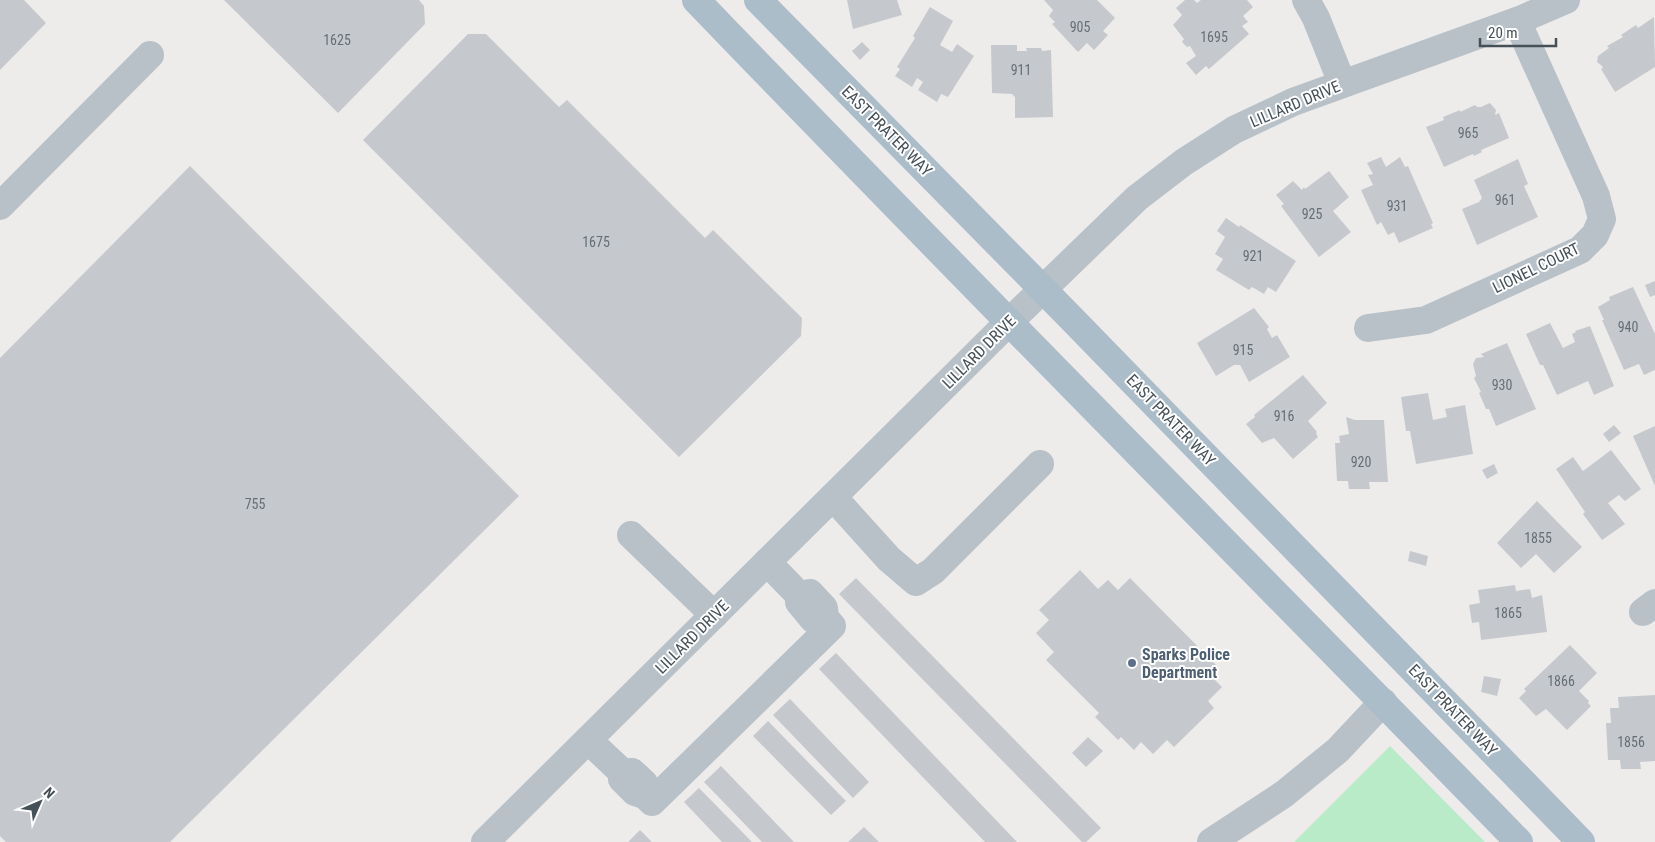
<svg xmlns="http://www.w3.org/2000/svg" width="1655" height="842" font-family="'Roboto Condensed',sans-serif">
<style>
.green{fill:#baebc8}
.building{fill:#c5c9ce}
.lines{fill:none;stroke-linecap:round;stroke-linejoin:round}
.minor{stroke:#b7c1c7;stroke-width:28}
.major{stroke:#abbdc9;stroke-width:28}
.service-dot{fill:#5c6f8a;stroke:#fff;stroke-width:2}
.labels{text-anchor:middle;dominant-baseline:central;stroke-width:4;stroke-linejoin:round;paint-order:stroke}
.number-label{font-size:14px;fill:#656e75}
.street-label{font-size:16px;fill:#455057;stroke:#fff}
.service-label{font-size:16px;font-weight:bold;fill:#4e5e75;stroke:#fff;text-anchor:start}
</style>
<rect width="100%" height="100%" fill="#eeebeb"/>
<!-- green -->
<path class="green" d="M1390 746 1485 842H1294Z"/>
<!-- building -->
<g class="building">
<path d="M0 0H24L46 23 0 70Z"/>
<path d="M224 0H419L424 6 425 24 338 113Z"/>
<path d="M847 0H897L902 15 853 29Z"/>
<path d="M1044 0H1097L1115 18 1103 31 1108 35 1094 50 1087 43 1078 52 1052 24 1055 22 1049 16 1053 10Z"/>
<path d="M1185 0H1194L1197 3 1201 0H1247L1253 7 1243 16 1248 22 1242 26 1249 34 1209 69 1206 66 1196 75 1186 63 1196 56 1190 46 1187 47 1182 42 1184 39 1173 25 1182 15 1176 8Z"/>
<path d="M930 7 953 21 940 45 952 52 957 44 974 56 948 97 941 94 937 102 918 90 923 82 917 78 912 87 895 76 900 69 897 67 915 38 913 36Z"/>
<path d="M1654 17 1655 67 1615 92 1601 69 1603 68 1602 66 1597 62 1598 56 1609 48 1607 46 1623 37 1621 35 1636 25 1638 28Z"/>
<path d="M468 34H486L559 107 567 100 705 238 713 230 802 318 801 336 679 457 363 140Z"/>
<path d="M862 42 870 50 860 60 852 51Z"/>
<path d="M991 45H1017V51H1027L1026 48H1041L1042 51 1051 50 1053 117 1015 118V97L1012 94 992 93Z"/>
<path d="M1490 103 1496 110 1495 115 1499 113 1509 138 1481 150 1482 152 1474 156 1473 154 1444 167 1426 127 1444 120 1443 117 1460 110V112L1475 105 1477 107H1481Z"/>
<path d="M1381 157 1386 167 1400 157 1405 167 1408 166 1433 223 1431 224 1433 228 1399 243 1394 232 1388 235 1381 222 1377 225 1361 190 1373 185 1368 175 1373 174 1367 163Z"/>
<path d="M1518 159 1528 184 1524 186 1538 217 1477 245 1462 209 1479 202 1482 198 1474 180Z"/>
<path d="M190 166 519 496 170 842H6L0 836V358Z"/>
<path d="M1329 171 1349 197 1333 211 1351 232 1319 257 1281 206 1284 204 1276 195 1293 181 1302 190 1304 187 1305 189Z"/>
<path d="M1226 218 1239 227 1240 225 1296 261 1276 292 1268 287 1264 294 1252 287 1249 290 1216 270 1223 259 1215 254 1225 237 1217 231Z"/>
<path d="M1655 281V295L1650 297 1645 285Z"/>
<path d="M1633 287 1655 334V370L1644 375 1639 364 1624 370 1602 320H1604L1598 307 1610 300 1609 297Z"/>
<path d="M1254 308 1269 327 1267 329 1272 338 1277 335 1290 357 1249 382 1240 365H1234L1216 376 1197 343Z"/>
<path d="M1550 323 1563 348 1575 342 1572 334 1576 332 1575 331 1590 326 1614 386 1594 395 1588 381 1557 395 1543 365H1540L1526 334Z"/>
<path d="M1507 343 1536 409 1496 426 1489 409H1486L1479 393 1481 392 1474 378 1476 376 1473 364 1476 358 1484 357 1481 354Z"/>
<path d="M1303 375 1327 403 1308 421 1317 432 1316 433 1318 437 1293 459 1274 438 1262 443 1246 424 1255 417 1254 415Z"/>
<path d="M1428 393 1433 420 1447 417 1445 409 1465 405 1473 454 1416 464 1410 431H1406L1401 397Z"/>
<path d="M1346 417 1355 420H1384L1388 482H1369L1370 489H1349L1348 481H1337L1335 443H1340L1339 436 1349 434Z"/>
<path d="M1614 425 1621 433 1609 442 1603 434Z"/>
<path d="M1655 426V486L1633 436Z"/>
<path d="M1611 450 1641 489 1625 501 1619 495 1608 503 1625 524 1602 540 1583 514 1585 512 1556 469 1573 457 1583 471Z"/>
<path d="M1494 464 1498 473 1487 479 1482 470Z"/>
<path d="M1537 501 1582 547 1554 573 1536 554 1521 568 1497 543Z"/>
<path d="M1410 551 1428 556 1426 566 1408 561Z"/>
<path d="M1080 570 1098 589 1108 580 1118 590 1130 578 1218 667 1210 675 1222 687 1208 701 1214 708 1174 747 1167 740 1153 754 1141 742 1134 750 1121 737 1118 740 1095 717 1099 713 1046 660 1054 652 1036 633 1049 620 1039 610Z"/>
<path d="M856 578 1101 828 1086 842H1082L839 594Z"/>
<path d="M1515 585 1516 591 1530 589 1532 598 1542 595 1547 632 1481 640 1479 622 1472 623 1469 605 1480 603 1478 590Z"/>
<path d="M1570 645 1597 673 1579 691 1589 701 1588 703 1591 706 1567 730 1546 709 1536 716 1519 698 1526 691 1524 689Z"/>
<path d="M836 653 1017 842H985L819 669Z"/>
<path d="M1484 676 1501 679 1497 696 1481 692Z"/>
<path d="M1655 695V761L1640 762 1641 769H1621L1620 760H1608L1606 723H1611L1610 708H1619L1618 697Z"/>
<path d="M790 699 869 782 853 798 773 715Z"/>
<path d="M768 721 846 801 831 815 753 736Z"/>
<path d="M1088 737 1103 751 1086 767 1072 753Z"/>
<path d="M721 766 794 842H762L704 782Z"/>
<path d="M699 788 752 842H722L684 802Z"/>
<path d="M864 827 879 842H848Z"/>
<path d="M640 830 652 842H628Z"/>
</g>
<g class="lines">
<!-- minor -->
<g class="minor">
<path d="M1306 0 1316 18 1342 83"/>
<path d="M0 206 150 55"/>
<path d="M1368 328 1426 320 1580 250 1595 235 1602 219 1596 196 1517 21"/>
<path d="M833 497 889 559 916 582 933 571 1040 464"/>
<path d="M631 535 714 615"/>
<path d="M767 562 799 595V602L813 619 825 618 824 608 810 593 799 595"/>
<path d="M1643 612 1655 603"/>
<path d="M588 740 623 773 622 779 635 792 645 795 644 783 632 772 623 773"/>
<path d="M645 795 652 802 832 626 825 618"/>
<path d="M485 842 1009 322 1137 198 1184 162 1234 130 1293 102 1517 21 1566 0"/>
<path d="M1211 842 1284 794 1338 750 1383 702"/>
</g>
<!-- major -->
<g class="major">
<path d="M696 0C968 283 1245 561 1519 842"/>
<path d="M758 0 1072 319 1581 842"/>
</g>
</g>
<!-- markers -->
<circle class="service-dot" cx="1132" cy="663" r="5"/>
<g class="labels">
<!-- number labels -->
<g class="number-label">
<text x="1080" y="27">905</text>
<text x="1214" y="37">1695</text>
<text x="337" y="40">1625</text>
<text x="1021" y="70">911</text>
<text x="1468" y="133">965</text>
<text x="1505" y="200">961</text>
<text x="1397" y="206">931</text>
<text x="1312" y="214">925</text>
<text x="596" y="242">1675</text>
<text x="1253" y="256">921</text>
<text x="1628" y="327">940</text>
<text x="1243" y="350">915</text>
<text x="1502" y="385">930</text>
<text x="1284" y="416">916</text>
<text x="1361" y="462">920</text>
<text x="255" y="504">755</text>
<text x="1538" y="538">1855</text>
<text x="1508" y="613">1865</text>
<text x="1561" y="681">1866</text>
<text x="1631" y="742">1856</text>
</g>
<!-- street labels -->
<g class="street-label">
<text transform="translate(1295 104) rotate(-23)">LILLARD DRIVE</text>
<text transform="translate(887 131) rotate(45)">EAST PRATER WAY</text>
<text transform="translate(1536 268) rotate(-26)">LIONEL COURT</text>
<text transform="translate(979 352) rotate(-45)">LILLARD DRIVE</text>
<text transform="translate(1171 420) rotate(46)">EAST PRATER WAY</text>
<text transform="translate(692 637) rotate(-45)">LILLARD DRIVE</text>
<text transform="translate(1453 710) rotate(46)">EAST PRATER WAY</text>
</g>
<!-- service labels -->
<g class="service-label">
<text x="1142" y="654">Sparks Police<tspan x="1142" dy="18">Department</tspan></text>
</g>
</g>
<!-- north arrow -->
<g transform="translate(40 802) rotate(45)" stroke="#ffffff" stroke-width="4" paint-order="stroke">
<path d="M0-4L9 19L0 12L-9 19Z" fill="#455057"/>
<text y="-8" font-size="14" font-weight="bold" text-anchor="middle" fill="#455057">N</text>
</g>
<!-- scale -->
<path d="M1480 38v8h76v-8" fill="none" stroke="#455057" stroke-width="2.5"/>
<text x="1488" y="38" font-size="15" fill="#455057" stroke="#ffffff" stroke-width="4" paint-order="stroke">20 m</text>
</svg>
